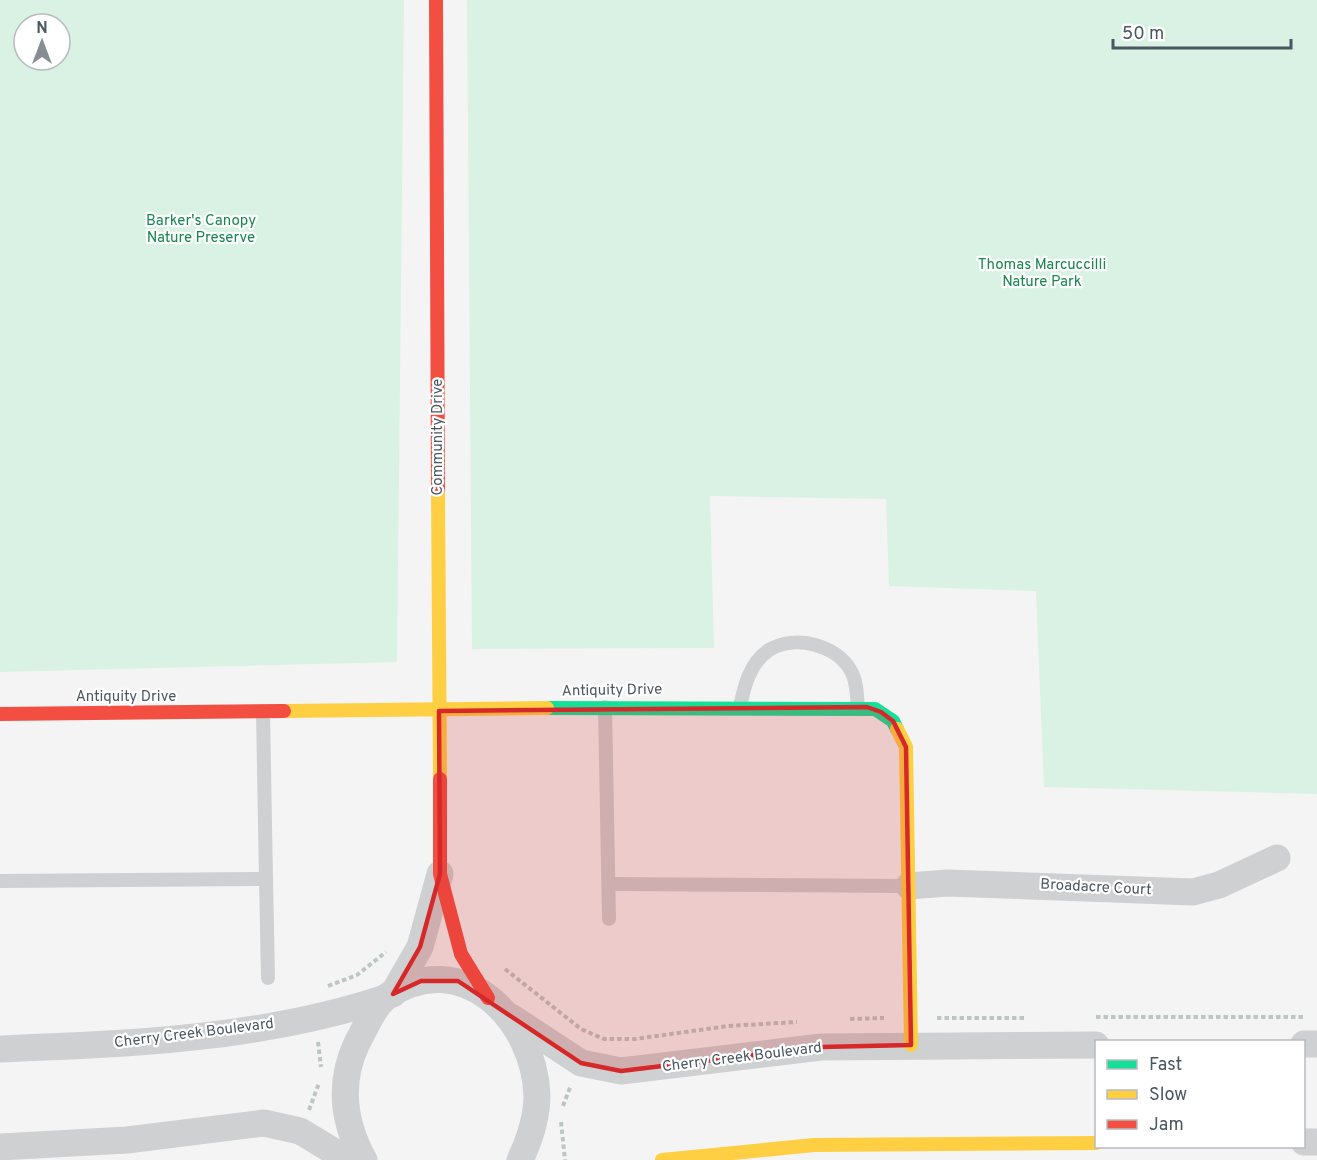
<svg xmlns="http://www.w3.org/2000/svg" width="1317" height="1160" font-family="Overpass,sans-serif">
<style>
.green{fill:#d9f2e3;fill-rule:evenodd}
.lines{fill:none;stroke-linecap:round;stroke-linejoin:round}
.path{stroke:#bcc7c4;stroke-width:4;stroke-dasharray:4.5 3;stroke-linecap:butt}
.lane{stroke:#ced0d2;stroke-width:14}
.street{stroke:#ced0d2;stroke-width:27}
.fast{stroke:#16e098;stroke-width:14}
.slow{stroke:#ffcf43;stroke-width:14}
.jam{stroke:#f24e42;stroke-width:14}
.marked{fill:#d62828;fill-opacity:0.2;stroke:#d62828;stroke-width:4.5;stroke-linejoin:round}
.labels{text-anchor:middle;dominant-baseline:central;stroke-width:4.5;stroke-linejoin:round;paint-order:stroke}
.park-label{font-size:15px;fill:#17864f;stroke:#fff}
.street-label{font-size:15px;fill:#4a5661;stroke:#fff}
</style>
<rect width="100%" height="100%" fill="#f4f4f4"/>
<!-- green -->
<g class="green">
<path d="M0 0H404L397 662 0 672ZM24 24H60V60H24Z"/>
<path d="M467 0H1317V794L1044 787 1036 591 889 586 886 499 710 496 714 648 472 649Z"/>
</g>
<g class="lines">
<!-- path -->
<g class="path">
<path d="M505 969 581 1029 604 1039H635L728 1026 797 1022"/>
<path d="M328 986 357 975 386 952"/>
<path d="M1096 1017H1304"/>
<path d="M937 1018H1025"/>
<path d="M850 1019 884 1018"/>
<path d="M318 1042 321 1067"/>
<path d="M563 1106 571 1085"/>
<path d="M309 1110 319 1083"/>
<path d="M561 1122 565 1160"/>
</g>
<!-- lane -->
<g class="lane">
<path d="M605 707 609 919"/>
<path d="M740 707C744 687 750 662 769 650 795 634 837 645 851 671 857 681 857 697 858 708"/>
<path d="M266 879 268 978"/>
<path d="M0 881 266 879 263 712"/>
<path d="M609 884 909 886"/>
</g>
<!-- street -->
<g class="street">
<path d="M909 886 947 883 1193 892 1219 885 1277 858"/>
<path d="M393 994 420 947 440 874"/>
<path d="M511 1017 581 1063 621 1071 821 1047 1096 1045"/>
<path d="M1304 1044H1317"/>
<path d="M0 1049C128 1044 262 1039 385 998"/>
<path d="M1304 1142H1317"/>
<path d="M0 1147 127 1140 264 1123 300 1131 348 1160"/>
<path d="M364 1160C343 1122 338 1083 357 1043 365 1029 373 1007 386 997 461 945 534 1018 537 1095 537 1118 530 1139 520 1160"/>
</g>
<!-- fast -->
<path class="fast" d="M547 708 875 709 893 721 897 729"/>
<!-- slow -->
<g class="slow">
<path d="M438 489 440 779"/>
<path d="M284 711 547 708"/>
<path d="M897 729 906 747 911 1045"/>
<path d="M662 1160 814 1145 1096 1143"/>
</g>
<!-- jam -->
<g class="jam">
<path d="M436 0 438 489"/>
<path d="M0 714 284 711"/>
<path d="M440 779V874L461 954 488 998"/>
</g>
</g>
<!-- marked area -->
<path class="marked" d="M867 707 881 712 893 721 906 747 911 1045 821 1047 621 1071 581 1063 458 981H421L393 994 420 947 440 874 439 711Z"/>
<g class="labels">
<!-- park labels -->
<g class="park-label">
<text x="201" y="221">Barker's Canopy<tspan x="201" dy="17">Nature Preserve</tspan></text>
<text x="1042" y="265">Thomas Marcuccilli<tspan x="1042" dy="17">Nature Park</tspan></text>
</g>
<!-- street labels -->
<g class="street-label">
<text transform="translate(438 437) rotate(-90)">Community Drive</text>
<text transform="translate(612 691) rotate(-1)">Antiquity Drive</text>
<text x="126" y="697">Antiquity Drive</text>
<text transform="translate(1096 888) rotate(3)">Broadacre Court</text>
<text transform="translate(194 1034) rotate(-7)">Cherry Creek Boulevard</text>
<text transform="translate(742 1058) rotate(-7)">Cherry Creek Boulevard</text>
</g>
</g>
<!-- legend -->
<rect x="1095" y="1040" width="210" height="108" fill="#ffffff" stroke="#b7bbc0" stroke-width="1.5"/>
<rect x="1107" y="1060" width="30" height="9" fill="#16e098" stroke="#b7bbc0" stroke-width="1.5"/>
<text x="1149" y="1070" font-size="18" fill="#4a5661">Fast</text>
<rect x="1107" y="1090" width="30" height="9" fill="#ffcf43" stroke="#b7bbc0" stroke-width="1.5"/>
<text x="1149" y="1100" font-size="18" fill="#4a5661">Slow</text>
<rect x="1107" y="1120" width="30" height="9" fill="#f24e42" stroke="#b7bbc0" stroke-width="1.5"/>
<text x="1149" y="1130" font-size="18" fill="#4a5661">Jam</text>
<!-- north arrow -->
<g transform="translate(42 42)"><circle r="28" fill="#ffffff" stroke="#b7bbc0" stroke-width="1.5"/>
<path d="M0-4.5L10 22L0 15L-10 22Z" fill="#868d94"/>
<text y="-9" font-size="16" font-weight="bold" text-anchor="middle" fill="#4a5661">N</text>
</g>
<!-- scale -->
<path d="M1113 39v9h178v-9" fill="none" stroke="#4a5661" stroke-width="3"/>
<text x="1122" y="39" font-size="18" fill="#4a5661" stroke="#ffffff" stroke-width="4.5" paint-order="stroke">50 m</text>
</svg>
